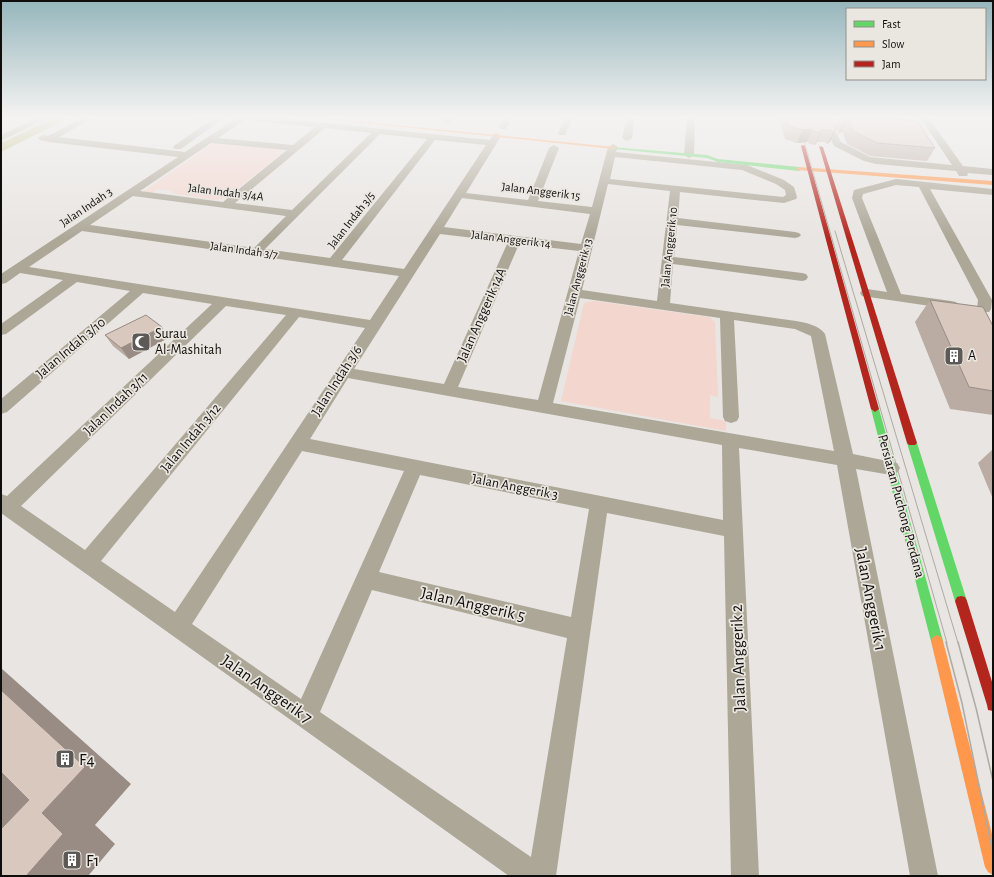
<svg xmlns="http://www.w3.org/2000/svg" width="994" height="877" font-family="'Alegreya Sans',sans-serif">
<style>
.green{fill:#f3d6ce}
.water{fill:#b8ba7a}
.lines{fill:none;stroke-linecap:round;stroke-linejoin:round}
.street{fill:#aca797;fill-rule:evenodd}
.fast{fill:#63d668;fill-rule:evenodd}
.slow{fill:#ff974d;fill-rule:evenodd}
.jam{fill:#b3261e;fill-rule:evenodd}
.tram-far1{stroke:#afaba2;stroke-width:1}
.tram{stroke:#afaba2;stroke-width:1.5}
.wall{fill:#bbaca3}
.shaded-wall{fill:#988c85}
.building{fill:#d9c8be;stroke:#988c85}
.labels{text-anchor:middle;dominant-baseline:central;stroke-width:3.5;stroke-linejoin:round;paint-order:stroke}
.far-street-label{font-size:12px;fill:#100e0c;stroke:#eae6e0}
.street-label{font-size:14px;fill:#100e0c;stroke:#eae6e0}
.poi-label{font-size:14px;fill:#100e0c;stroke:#eae6e0;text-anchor:start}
.near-street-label{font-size:17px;fill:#100e0c;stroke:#eae6e0}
.near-poi-label{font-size:17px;fill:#100e0c;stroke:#eae6e0;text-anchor:start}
</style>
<rect width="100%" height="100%" fill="#e8e5e2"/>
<!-- green -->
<g class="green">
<path d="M213 143 282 149 283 152 226 198 214 200 172 193 174 191 158 189 151 194 142 193Z"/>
<path d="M594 301 709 317 715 322 718 397 710 395V418L726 421V431L561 401 584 303Z"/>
</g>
<!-- water -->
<path class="water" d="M58 116H73L1 152V143Z"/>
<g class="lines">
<!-- street -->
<g class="street">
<path d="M41 116H51L1 141V135Z"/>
<path d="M86 116H96L59 137 185 152 240 116H256L490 140 494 134 497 133 501 136 466 193 528 200 549 148 554 145 559 148 538 201 592 207 608 147 613 144 618 147 616 152 747 165 784 180 794 187 797 197 796 199 784 203 680 192 678 218 795 232 799 233 801 235 799 237 795 238 677 225 674 257 802 273 806 274 808 277 806 280 802 281 673 264 670 303 796 321C806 323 819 325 825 334L853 454 897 463 900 468 897 473 891 475 856 469 938 876H910L837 465 739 448 759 876H731L724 536 607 513 556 876H509L1 513V494L7 496 212 304 143 293 7 412 1 414V399L130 291 77 282 6 334 1 335V324L63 280 20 273 6 283 1 284V274L178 157 49 142 40 140 38 138 43 135 48 136ZM245 120 315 127 293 145 218 138ZM325 128 371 133 292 210 235 203ZM380 134 427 139 330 258 265 249ZM435 140 486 145 404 269 342 260ZM211 143 287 150 223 202 140 191ZM615 157 742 170 776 184 785 190 786 195 783 197 610 179ZM608 184 670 191 657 301 582 290ZM133 196 286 216 254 248 90 225ZM462 198 590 214 581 244 444 227ZM82 231 399 276 370 320 29 267ZM440 234 508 242 444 384 354 369ZM519 244 579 251 538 400 458 387ZM580 298 720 318 723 417 725 421 731 423 737 421 739 417 734 320 795 329 811 336 834 451 553 403ZM226 306 286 315 85 550 21 506ZM299 317 365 328 175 612 101 561ZM348 378 722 445 723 520 310 439ZM302 451 404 471 301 699 192 624ZM420 475 589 509 571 617 379 572ZM372 590 567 638 531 857 320 712Z"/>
<path d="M188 116H214L221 120 181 149H175L173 147 175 145 211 120 192 119Z"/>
<path d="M447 116H455L450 123 447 124 443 121Z"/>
<path d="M506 116H514L506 129H500L499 127Z"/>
<path d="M566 116H574L565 135H559L558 133Z"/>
<path d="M627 116H635L632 138 627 141 622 138Z"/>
<path d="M687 116H695L694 155 689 158 684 155Z"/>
<path d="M820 116H828L841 142 870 157 952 165 919 116H927L963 166 993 169V175L967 173 968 174 967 176H959L956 171 876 164 864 161 834 146Z"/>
<path d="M896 179 993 189V195L930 189 992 300 991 309 989 312H979L977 309 978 300 919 187 896 185 863 194 862 198 901 294 951 301 956 302 958 305 956 308 951 309 862 296 860 293 862 290 867 289 887 292 852 198 854 190Z"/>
</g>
<!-- fast -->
<g class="fast">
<path d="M612 147 707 155 718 159 799 167 802 169 799 171 718 162 707 158 614 149H612Z"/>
<path d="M875 406 879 409 943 641 941 645 937 647 933 645 931 641 871 409Z"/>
<path d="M912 440 915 441 917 443 967 601 965 605 961 606 957 605 955 601 907 443 909 441Z"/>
</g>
<!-- slow -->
<g class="slow">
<path d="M295 116H308L614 147 616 148 614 149Z"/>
<path d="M799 167 993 181V185L797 170 796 169Z"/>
<path d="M937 635 941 637 943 641 993 838V875L988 872 985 867 931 641 933 637Z"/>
</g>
<!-- jam -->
<g class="jam">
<path d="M803 145 805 146 879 409 875 412 871 409 801 146Z"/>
<path d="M819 146 823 147 917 443 915 445H909L907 443Z"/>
<path d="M961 596 965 597 967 601 993 685V711L988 710 987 705 955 601 957 597Z"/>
</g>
<!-- tram-far1 -->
<g class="tram-far1">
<path d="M797 116 947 643"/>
<path d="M835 231 958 643"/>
</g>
<!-- tram -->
<g class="tram">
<path d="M946 642 962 703 993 854"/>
<path d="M958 642 976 708 993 781"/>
</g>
</g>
<!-- wall -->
<g class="wall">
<path d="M778 116H829L836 129 830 142 827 144 825 142H817L815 145 810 144 807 142 797 143 785 139Z"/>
<path d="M839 116H856L935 148 927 161 870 156 847 144 842 131 839 134 835 126Z"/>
<path d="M930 300 993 326V415L950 409 915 322Z"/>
<path d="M105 335 168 338 129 359 113 346Z"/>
<path d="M993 449V499L978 463Z"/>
</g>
<!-- shaded-wall -->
<g class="shaded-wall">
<path d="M848 119 842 131 839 134 844 122Z"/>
<path d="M812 129 807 142 797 143 802 130Z"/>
<path d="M836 129 830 142 827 144 833 132Z"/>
<path d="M822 130 817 142 815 145 820 132Z"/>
<path d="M162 327 168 338 129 359 121 348Z"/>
<path d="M1 668 131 784 95 825 115 844 88 876H26L42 813 1 690Z"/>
<path d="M1 767 32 798 1 832Z"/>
</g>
<!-- building -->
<g class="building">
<path d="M786 116H829L836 129 833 132 830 130H822L820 132H815L812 129 802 130 789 126Z"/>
<path d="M841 116H856L917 121 935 148 877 143 853 131 848 119 844 122Z"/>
<path d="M930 300 983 307 993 326V391L969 387Z"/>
<path d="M146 315 162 327 121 348 105 335Z"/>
<path d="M1 690 85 767 42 813 63 834 26 876H1V829L29 800 1 772Z"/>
</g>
<!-- sky -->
<linearGradient id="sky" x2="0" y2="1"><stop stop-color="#95b6bc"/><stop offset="0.49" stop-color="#f5f3f2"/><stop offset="1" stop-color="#f5f3f2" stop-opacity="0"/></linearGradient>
<rect width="994" height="239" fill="url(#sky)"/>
<!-- icons -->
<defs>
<g id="mosque-square" transform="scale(1)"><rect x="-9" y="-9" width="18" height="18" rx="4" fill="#5c5957" stroke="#eae6e0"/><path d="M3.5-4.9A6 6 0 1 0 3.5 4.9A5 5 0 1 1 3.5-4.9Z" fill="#fff"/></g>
<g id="building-square" transform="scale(1)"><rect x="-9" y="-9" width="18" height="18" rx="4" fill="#5c5957" stroke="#eae6e0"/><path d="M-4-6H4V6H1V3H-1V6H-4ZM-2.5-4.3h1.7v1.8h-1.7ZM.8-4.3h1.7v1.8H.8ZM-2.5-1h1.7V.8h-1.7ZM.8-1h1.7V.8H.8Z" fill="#fff"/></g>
</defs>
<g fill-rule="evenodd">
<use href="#mosque-square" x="141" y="342"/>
<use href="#building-square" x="954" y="356"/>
<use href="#building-square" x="65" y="759"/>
<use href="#building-square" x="72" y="860"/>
</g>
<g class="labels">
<!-- far-street labels -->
<g class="far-street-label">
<text transform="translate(541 191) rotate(7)">Jalan Anggerik 15</text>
<text transform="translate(226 192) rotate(7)">Jalan Indah 3/4A</text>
<text transform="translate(86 207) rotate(-34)">Jalan Indah 3</text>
<text transform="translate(351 220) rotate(-52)">Jalan Indah 3/5</text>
<text transform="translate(511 239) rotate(7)">Jalan Anggerik 14</text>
<text transform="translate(669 247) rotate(-84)">Jalan Anggerik 10</text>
<text transform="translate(244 250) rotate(8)">Jalan Indah 3/7</text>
<text transform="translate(578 277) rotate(-75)">Jalan Anggerik 13</text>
</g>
<!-- street labels -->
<g class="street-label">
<text transform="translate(482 315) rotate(-66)">Jalan Anggerik 14A</text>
<text transform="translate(71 348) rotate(-40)">Jalan Indah 3/10</text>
<text transform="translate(337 381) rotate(-57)">Jalan Indah 3/6</text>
<text transform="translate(116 404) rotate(-44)">Jalan Indah 3/11</text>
<text transform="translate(191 438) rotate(-50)">Jalan Indah 3/12</text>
<text transform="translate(515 487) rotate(11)">Jalan Anggerik 3</text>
<text transform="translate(901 506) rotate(75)">Persiaran Puchong Perdana</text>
</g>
<!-- poi labels -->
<g class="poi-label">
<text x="155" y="334">Surau<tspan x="155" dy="16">Al-Mashitah</tspan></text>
<text x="968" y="356">A</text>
</g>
<!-- near-street labels -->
<g class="near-street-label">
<text transform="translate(871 599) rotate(79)">Jalan Anggerik 1</text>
<text transform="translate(473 604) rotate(13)">Jalan Anggerik 5</text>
<text transform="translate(738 658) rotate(-92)">Jalan Anggerik 2</text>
<text transform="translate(267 689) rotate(35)">Jalan Anggerik 7</text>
</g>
<!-- near-poi labels -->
<g class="near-poi-label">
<text x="79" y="759">F4</text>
<text x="86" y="860">F1</text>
</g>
</g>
<!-- border -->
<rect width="994" height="877" fill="none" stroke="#100e0c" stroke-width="4"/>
<!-- legend -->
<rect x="846" y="8" width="140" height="72" fill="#eae6e0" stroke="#93908b"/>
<rect x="854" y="21" width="20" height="6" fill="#63d668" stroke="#93908b"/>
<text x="882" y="28" font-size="12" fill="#100e0c">Fast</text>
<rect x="854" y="41" width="20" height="6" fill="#ff974d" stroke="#93908b"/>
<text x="882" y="48" font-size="12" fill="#100e0c">Slow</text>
<rect x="854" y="61" width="20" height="6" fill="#b3261e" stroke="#93908b"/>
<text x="882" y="68" font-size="12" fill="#100e0c">Jam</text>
</svg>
